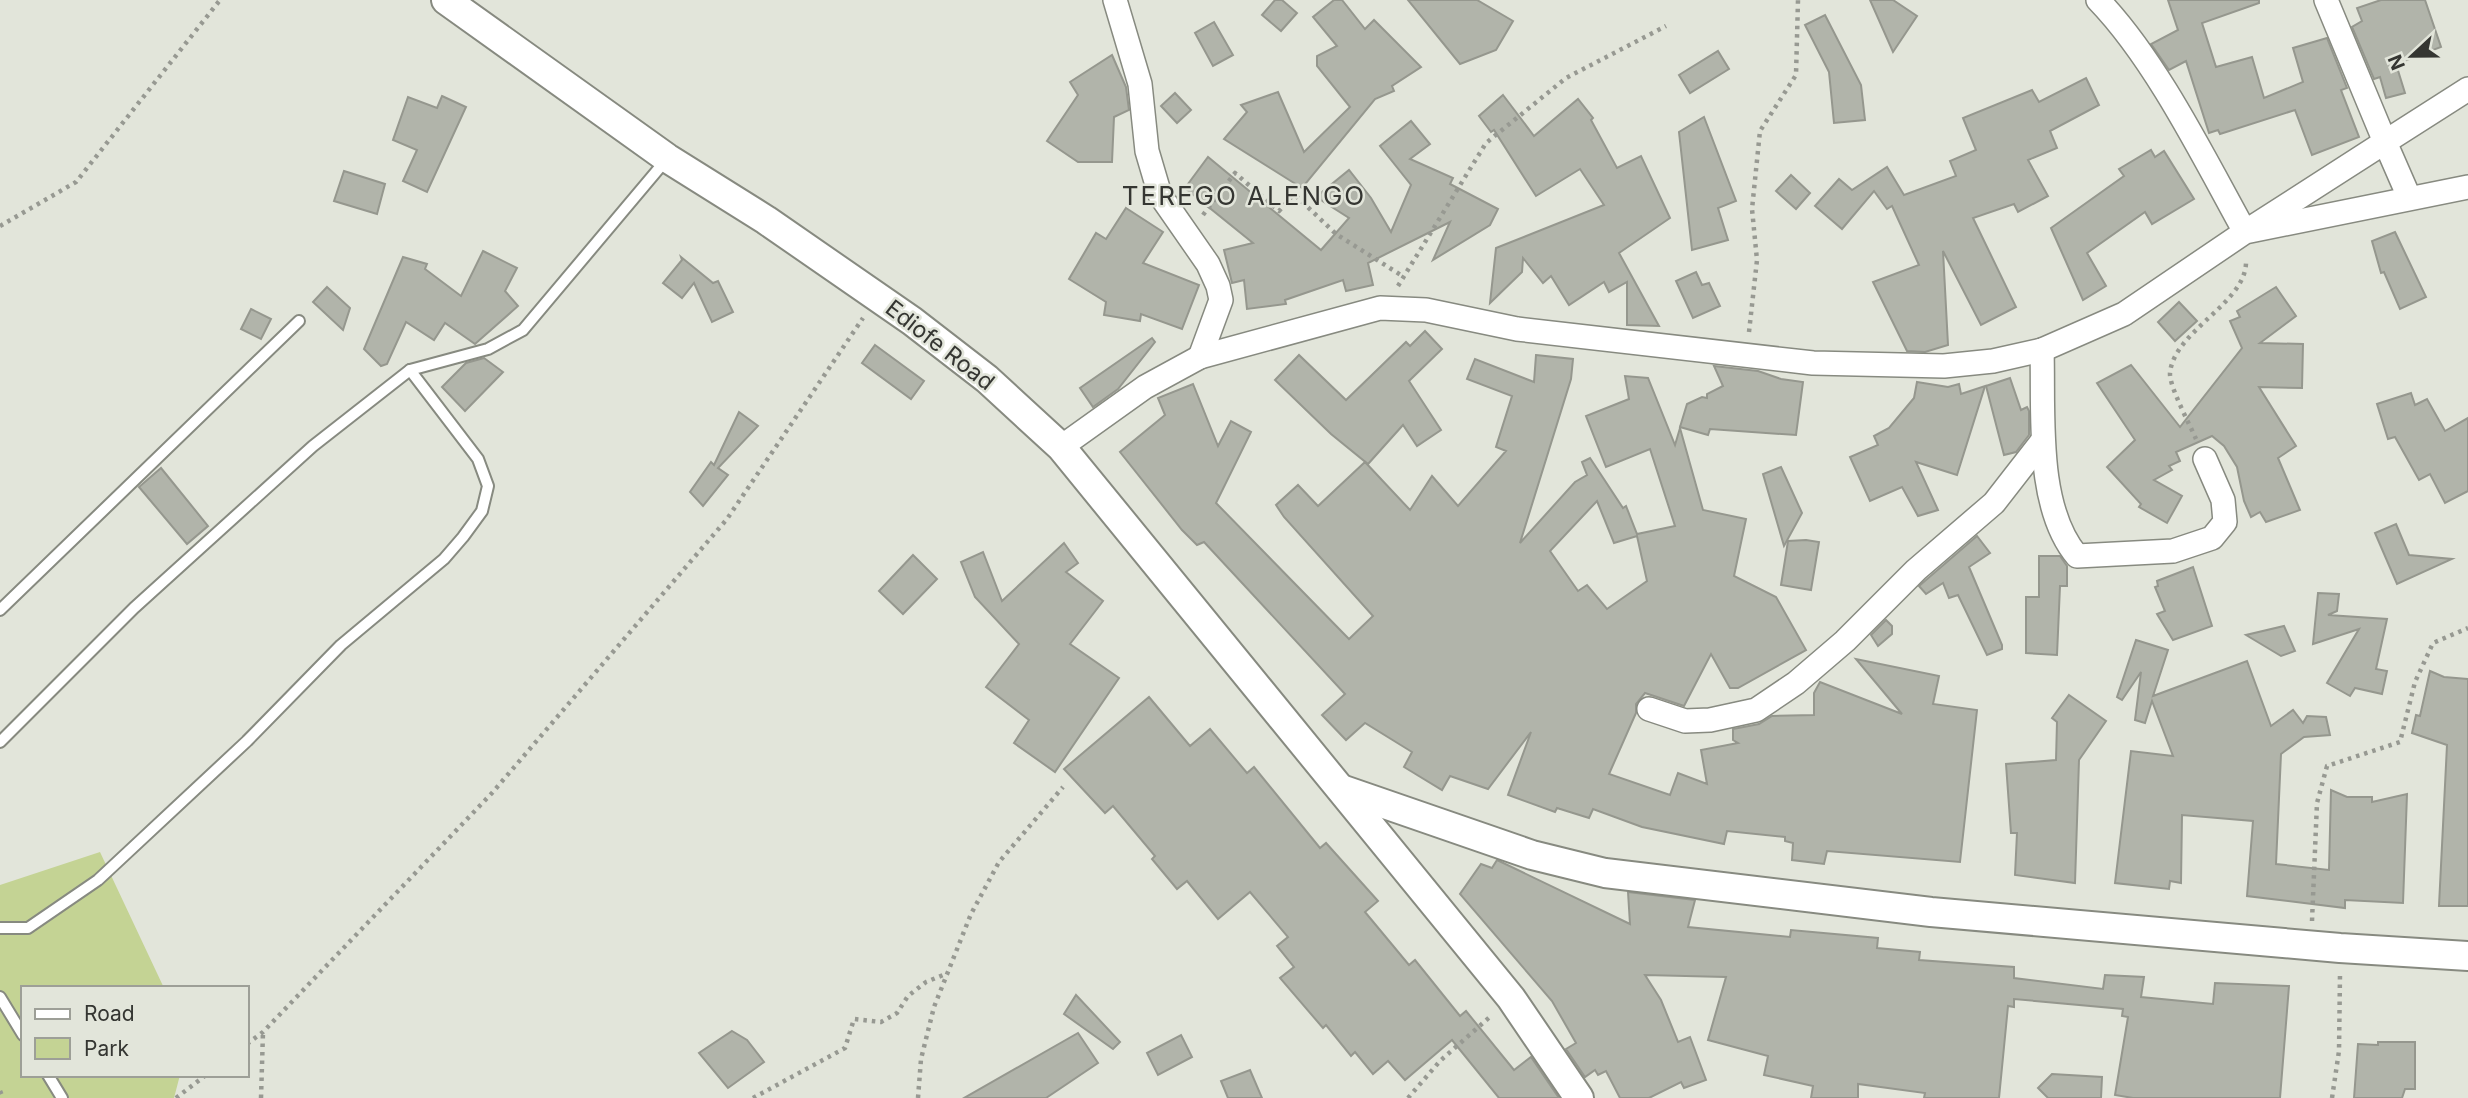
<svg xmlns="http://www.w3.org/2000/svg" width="2468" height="1098" font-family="Inter,sans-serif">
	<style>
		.green { fill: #c4d394 }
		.building { fill: #b1b4aa; stroke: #95978e; stroke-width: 2; fill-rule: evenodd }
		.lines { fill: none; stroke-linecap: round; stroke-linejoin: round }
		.service-casing { stroke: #878a80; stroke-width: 14 }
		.minor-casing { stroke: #878a80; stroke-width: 26 }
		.tertiary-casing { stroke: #878a80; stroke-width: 32 }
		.path { stroke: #979992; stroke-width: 4.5; stroke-dasharray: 3.5 5; stroke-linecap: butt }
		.service { stroke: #fff; stroke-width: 10 }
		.minor { stroke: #fff; stroke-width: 23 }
		.tertiary { stroke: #fff; stroke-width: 28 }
		.labels { text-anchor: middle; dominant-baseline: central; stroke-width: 5; stroke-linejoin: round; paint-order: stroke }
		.street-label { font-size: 23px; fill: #353632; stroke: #e2e5da }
		.quarter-label { font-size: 26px; letter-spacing: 2px; fill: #353632; stroke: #e2e5da }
	</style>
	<rect width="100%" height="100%" fill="#e2e5da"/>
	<polygon class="green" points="100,852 164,988 23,988 23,1075 180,1075 174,1098 0,1098 0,885"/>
	<g class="building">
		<polygon points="1275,0 1282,0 1297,13 1281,31 1262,15"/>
		<polygon points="1334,0 1342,0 1365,29 1374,20 1421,67 1392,86 1394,91 1375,99 1302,188 1224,139 1247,112 1241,105 1278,92 1304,152 1350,107 1317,66 1317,56 1337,46 1313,17"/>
		<polygon points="1408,0 1477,0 1513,21 1496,50 1460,64"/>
		<polygon points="1870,0 1893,0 1917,16 1893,52"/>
		<polygon points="2168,0 2259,0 2259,3 2202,23 2216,67 2252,57 2264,98 2303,82 2293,48 2327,38 2347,88 2341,90 2359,137 2312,155 2295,110 2220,134 2218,130 2209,133 2186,61 2169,70 2151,44 2178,30"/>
		<polygon points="2381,0 2425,0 2441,47 2396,64 2405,93 2386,98 2380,77 2374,79 2352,27 2362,21 2357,8"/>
		<polygon points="1825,15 1861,85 1865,120 1834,123 1829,72 1805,25"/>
		<polygon points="1214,22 1233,55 1213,66 1195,33"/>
		<polygon points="1718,51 1729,69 1690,93 1679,75"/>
		<polygon points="1112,55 1126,87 1129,110 1114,117 1112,162 1078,162 1047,141 1078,95 1070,82"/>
		<polygon points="2086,78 2099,105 2050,131 2057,148 2028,160 2048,196 2018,212 2014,204 1973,218 2016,307 1981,325 1943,251 1948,345 1925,352 1907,351 1873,282 1919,265 1892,206 1887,209 1874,191 1842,229 1815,206 1839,179 1852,190 1887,167 1904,195 1956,176 1950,161 1976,150 1963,118 2032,90 2039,102"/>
		<polygon points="1175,93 1191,110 1177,123 1161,106"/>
		<polygon points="1503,95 1534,136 1578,99 1593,118 1591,120 1617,168 1641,156 1670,218 1619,253 1659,326 1627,325 1627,282 1609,292 1604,282 1569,305 1551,276 1543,283 1523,258 1522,272 1490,303 1496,248 1604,205 1580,169 1536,196 1494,130 1491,132 1479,116"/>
		<polygon points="442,96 466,107 427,192 403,181 417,150 393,140 408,97 437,108"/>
		<polygon points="1704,117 1736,201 1718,208 1728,240 1692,250 1679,132"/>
		<polygon points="1411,121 1430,144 1410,159 1453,178 1450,184 1498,209 1490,225 1433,260 1450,222 1368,263 1373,285 1346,291 1343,280 1285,300 1286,304 1247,309 1244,280 1232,283 1224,250 1253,243 1185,188 1208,157 1321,250 1349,218 1316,197 1349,170 1371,198 1391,232 1411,185 1380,146"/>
		<polygon points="2151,150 2155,157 2164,151 2194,199 2152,224 2145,212 2087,253 2106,286 2083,300 2051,228 2124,176 2119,169"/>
		<polygon points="344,171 385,184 377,214 334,201"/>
		<polygon points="1791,175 1810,193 1796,209 1776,191"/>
		<polygon points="1126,208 1163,232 1143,263 1199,285 1182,329 1141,314 1140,321 1104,315 1106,302 1069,279 1096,233 1106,239"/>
		<polygon points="2395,232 2426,297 2400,309 2384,272 2381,273 2372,241"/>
		<polygon points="483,251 517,268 505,291 518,306 475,344 445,323 434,340 406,322 387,364 381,366 364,349 403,257 427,264 425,269 461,296"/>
		<polygon points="681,257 713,283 718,281 733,312 712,322 694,283 682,298 663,283 682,260"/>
		<polygon points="1696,272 1702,285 1709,283 1720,306 1693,318 1676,281"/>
		<polygon points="327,287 350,308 343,330 313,302"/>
		<polygon points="2276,287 2296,316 2260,343 2303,344 2302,388 2259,387 2296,446 2278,458 2300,510 2266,522 2260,512 2251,517 2244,501 2237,467 2224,446 2212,436 2176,452 2180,461 2169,466 2172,470 2154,480 2182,496 2167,523 2139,507 2141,504 2107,467 2135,440 2097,383 2131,365 2180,427 2242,348 2230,321 2240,317 2237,311"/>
		<polygon points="2179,302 2197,321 2175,341 2158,322"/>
		<polygon points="251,309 271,319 261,339 241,329"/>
		<polygon points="1425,331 1442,349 1409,381 1441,430 1417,446 1403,425 1368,464 1331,434 1275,380 1299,355 1346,400 1406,342 1410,346"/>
		<polygon points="1152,338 1155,342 1118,389 1093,407 1080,388"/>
		<polygon points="875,345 924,381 911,399 862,363"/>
		<path d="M1536 355 1573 359 1571 379 1520 543 1575 482 1587 475 1582 462 1590 458 1623 508 1626 506 1637 534 1675 526 1650 449 1606 467 1586 416 1629 399 1625 376 1648 378 1675 445 1680 428 1703 510 1746 519 1734 576 1776 597 1806 650 1738 688H1730L1711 654 1684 706 1645 693 1636 704V713L1609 774 1670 795 1678 773 1707 784 1701 750 1738 743 1733 740V729L1759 724 1772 716 1814 715V693L1820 682 1902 714 1856 659 1939 676 1933 704 1977 710 1960 862 1827 851 1824 864 1792 860 1793 843 1785 841V837L1727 831 1724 844 1642 827 1593 809 1589 818 1557 808 1555 812 1508 795 1531 732 1488 789 1450 776 1442 790 1404 767 1412 752 1365 723 1346 740 1322 715 1345 694 1204 542 1197 545 1182 530 1120 452 1165 415 1158 398 1193 384 1218 446 1231 421 1251 432 1216 503 1349 639 1373 616 1284 517 1276 505 1298 485 1318 506 1365 462 1410 510 1432 476 1458 506 1506 451 1496 447 1512 396 1467 379 1475 359 1534 382ZM1597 501 1614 543 1637 536 1647 581 1607 609 1587 585 1578 591 1550 551Z"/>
		<polygon points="484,358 503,372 465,411 442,387 466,363"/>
		<polygon points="1714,366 1758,371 1781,379 1803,382 1796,435 1710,429 1708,435 1680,427 1687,404 1702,397 1707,398 1707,394 1723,386"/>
		<polygon points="2010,378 2021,410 2027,407 2029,411 2029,435 2016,452 2004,455 1986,386"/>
		<polygon points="1917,382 1948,387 1959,384 1961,394 1985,386 1957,475 1916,462 1938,510 1918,516 1902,487 1870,501 1850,457 1878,445 1874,436 1889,428 1914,398"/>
		<polygon points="2411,393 2415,405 2427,399 2445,431 2468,418 2468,491 2445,503 2430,474 2419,480 2395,437 2388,439 2377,404"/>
		<polygon points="739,412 758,426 718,468 728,475 703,506 690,492 711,462 714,465"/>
		<polygon points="1781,467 1802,513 1784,546 1763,474"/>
		<polygon points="161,468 208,526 187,544 139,487"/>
		<polygon points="2396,524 2409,555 2452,559 2397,584 2375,533"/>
		<polygon points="1977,536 1990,553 1969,567 2002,645 2002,649 1987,655 1958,595 1949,598 1943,583 1926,594 1919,586"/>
		<polygon points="1806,540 1819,542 1811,590 1781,585 1788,541"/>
		<polygon points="1064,543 1078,563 1066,572 1103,601 1070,644 1119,678 1055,772 1014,743 1029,720 986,687 1019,644 975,597 961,562 983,552 1002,601"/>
		<polygon points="913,555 937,579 903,614 879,591"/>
		<polygon points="2039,556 2060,556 2067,566 2067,586 2060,586 2057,655 2026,653 2026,597 2039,597"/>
		<polygon points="2193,567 2212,626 2173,640 2157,614 2165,611 2155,587 2158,586 2157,581"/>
		<polygon points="2318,593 2339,594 2337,611 2328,615 2387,619 2376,669 2387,671 2382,694 2355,688 2350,696 2327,683 2359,629 2313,644"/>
		<polygon points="1886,620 1892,626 1892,634 1878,646 1871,635"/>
		<polygon points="2284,626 2295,651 2281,656 2246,635"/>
		<polygon points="2136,640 2168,650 2153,696 2247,661 2271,726 2293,710 2303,723 2307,716 2326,717 2330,735 2304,737 2281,754 2276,864 2329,870 2331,790 2347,797 2372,797 2372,802 2407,794 2403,903 2345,900 2345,908 2247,896 2253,821 2182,815 2181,883 2170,881 2169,889 2115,883 2131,751 2173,756 2152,701 2145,723 2135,720 2141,672 2122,700 2117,697"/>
		<polygon points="2430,671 2444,677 2468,679 2468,906 2439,906 2447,745 2412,733 2416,715 2420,716"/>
		<polygon points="2069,695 2106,721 2079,760 2075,883 2015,875 2017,833 2011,833 2006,764 2056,760 2057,722 2052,718"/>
		<polygon points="1149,697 1190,746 1210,729 1247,773 1254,767 1320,848 1326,843 1378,901 1365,912 1409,965 1415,960 1460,1016 1466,1011 1514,1070 1531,1057 1559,1098 1499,1098 1452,1040 1405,1080 1388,1061 1373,1074 1355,1052 1351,1056 1326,1025 1323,1028 1280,978 1294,967 1277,946 1288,937 1250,892 1218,919 1187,881 1177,889 1152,859 1155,856 1113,806 1105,813 1064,769"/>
		<polygon points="1497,860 1630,924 1628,892 1695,900 1688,927 1790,937 1791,930 1878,938 1877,948 1920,952 1919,960 2014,967 2014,978 2103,989 2105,975 2144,977 2141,997 2213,1004 2215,983 2289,986 2280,1098 2133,1098 2115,1095 2128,1017 2122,1016 2123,1009 2014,999 2014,1007 2008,1006 1999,1098 1924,1098 1925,1093 1858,1084 1858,1098 1811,1098 1813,1086 1764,1075 1768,1056 1708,1040 1726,977 1645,975 1661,1000 1678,1042 1690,1037 1706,1080 1684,1088 1681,1082 1649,1098 1620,1098 1606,1071 1598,1075 1595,1070 1585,1077 1566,1049 1576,1043 1552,1001 1460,894 1481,864 1492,868"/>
		<polygon points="1076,995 1120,1042 1113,1049 1064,1014"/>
		<polygon points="732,1031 747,1040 764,1062 728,1088 699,1053"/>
		<polygon points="1078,1033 1098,1063 1046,1098 964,1098"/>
		<polygon points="1181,1035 1192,1057 1158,1075 1147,1053"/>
		<polygon points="2378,1042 2415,1042 2415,1089 2405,1089 2402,1098 2354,1098 2358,1044 2378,1045"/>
		<polygon points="1250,1070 1262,1098 1228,1098 1221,1081"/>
		<polygon points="2052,1074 2102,1077 2101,1098 2048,1098 2038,1088"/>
	</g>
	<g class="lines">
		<defs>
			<g id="service">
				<polyline points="0,610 299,321"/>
				<polyline points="0,742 134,608 313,446 410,370"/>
				<polyline points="0,928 28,928 98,880 247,741 341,645 444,559 463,537 482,511 488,486 478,459 410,370 488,349 523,330 666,160"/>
				<polyline points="0,997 23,1035"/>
				<polyline points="48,1075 62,1098"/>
			</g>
			<g id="minor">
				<polyline points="1115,0 1140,84 1147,151 1160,195 1208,264 1218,286 1221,300 1200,357"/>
				<path d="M2098 0C2156 60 2204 158 2245 232L2385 142 2326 0"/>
				<polyline points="2409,197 2385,142 2468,89"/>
				<path d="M2042 350C2044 412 2035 506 2077 556L2173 551 2212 538 2225 522 2223 500 2205 459"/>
				<polyline points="1061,447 1145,387 1200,357 1380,308 1426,310 1517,329 1813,363 1944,366 1993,361 2042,350 2124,314 2245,232 2468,187"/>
				<polyline points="1649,709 1685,721 1710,720 1756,710 1796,683 1845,641 1916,570 1994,503 2043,440"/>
			</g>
			<g id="tertiary">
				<polyline points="446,0 667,158 766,220 912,321 987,379 1061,447 1511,998 1579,1098"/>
				<polyline points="1344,790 1532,855 1605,873 1931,912 2340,948 2468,956"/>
			</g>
		</defs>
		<use href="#service" class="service-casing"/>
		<use href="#minor" class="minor-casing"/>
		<use href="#tertiary" class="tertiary-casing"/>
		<g class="path">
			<polyline points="1203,215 1235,173 1279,211 1294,194 1336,234 1404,277"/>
			<polyline points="0,226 76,182 220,0"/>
			<polyline points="1398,286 1486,143 1566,78 1666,26"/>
			<polyline points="1749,332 1757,260 1752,209 1760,131 1796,75 1798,0"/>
			<path d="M2196 439C2190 425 2169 386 2170 373 2174 330 2248 303 2246 260"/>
			<polyline points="2312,921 2317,803 2327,766 2400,742 2415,682 2433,643 2468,628"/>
			<polyline points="247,1044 263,1032 492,793 727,519 863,318"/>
			<polyline points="0,1091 3,1098"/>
			<polyline points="176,1098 206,1075"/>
			<polyline points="261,1098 263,1032"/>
			<polyline points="753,1098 845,1048 854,1019 881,1022 897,1013 908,996 926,982 948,973"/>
			<polyline points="918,1098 921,1059 934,1007 971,914 999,862 1063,787"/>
			<polyline points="1408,1098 1440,1061 1492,1015"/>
			<polyline points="2332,1098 2339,1051 2340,974"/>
		</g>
		<use href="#service" class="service"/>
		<use href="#minor" class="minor"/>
		<use href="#tertiary" class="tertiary"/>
	</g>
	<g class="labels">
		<g class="street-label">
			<text transform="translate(940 345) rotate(38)">Ediofe Road</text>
		</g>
		<g class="quarter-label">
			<text x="1244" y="195">TEREGO ALENGO</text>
		</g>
	</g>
	<rect x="21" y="986" width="228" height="91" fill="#e2e5da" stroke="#9d9f97" stroke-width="2"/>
	<rect x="35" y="1009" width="35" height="10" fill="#ffffff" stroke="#9d9f97" stroke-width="2"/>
	<text x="84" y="1021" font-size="21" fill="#353632">Road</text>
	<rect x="35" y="1038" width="35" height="21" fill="#c4d394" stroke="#9d9f97" stroke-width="2"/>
	<text x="84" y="1056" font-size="21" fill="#353632">Park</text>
	<g transform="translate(2412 56) rotate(248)" stroke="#e2e5da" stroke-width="5" paint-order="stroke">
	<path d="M0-5L12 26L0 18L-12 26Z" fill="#353632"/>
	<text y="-10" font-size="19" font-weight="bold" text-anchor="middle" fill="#353632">N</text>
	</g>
</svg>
